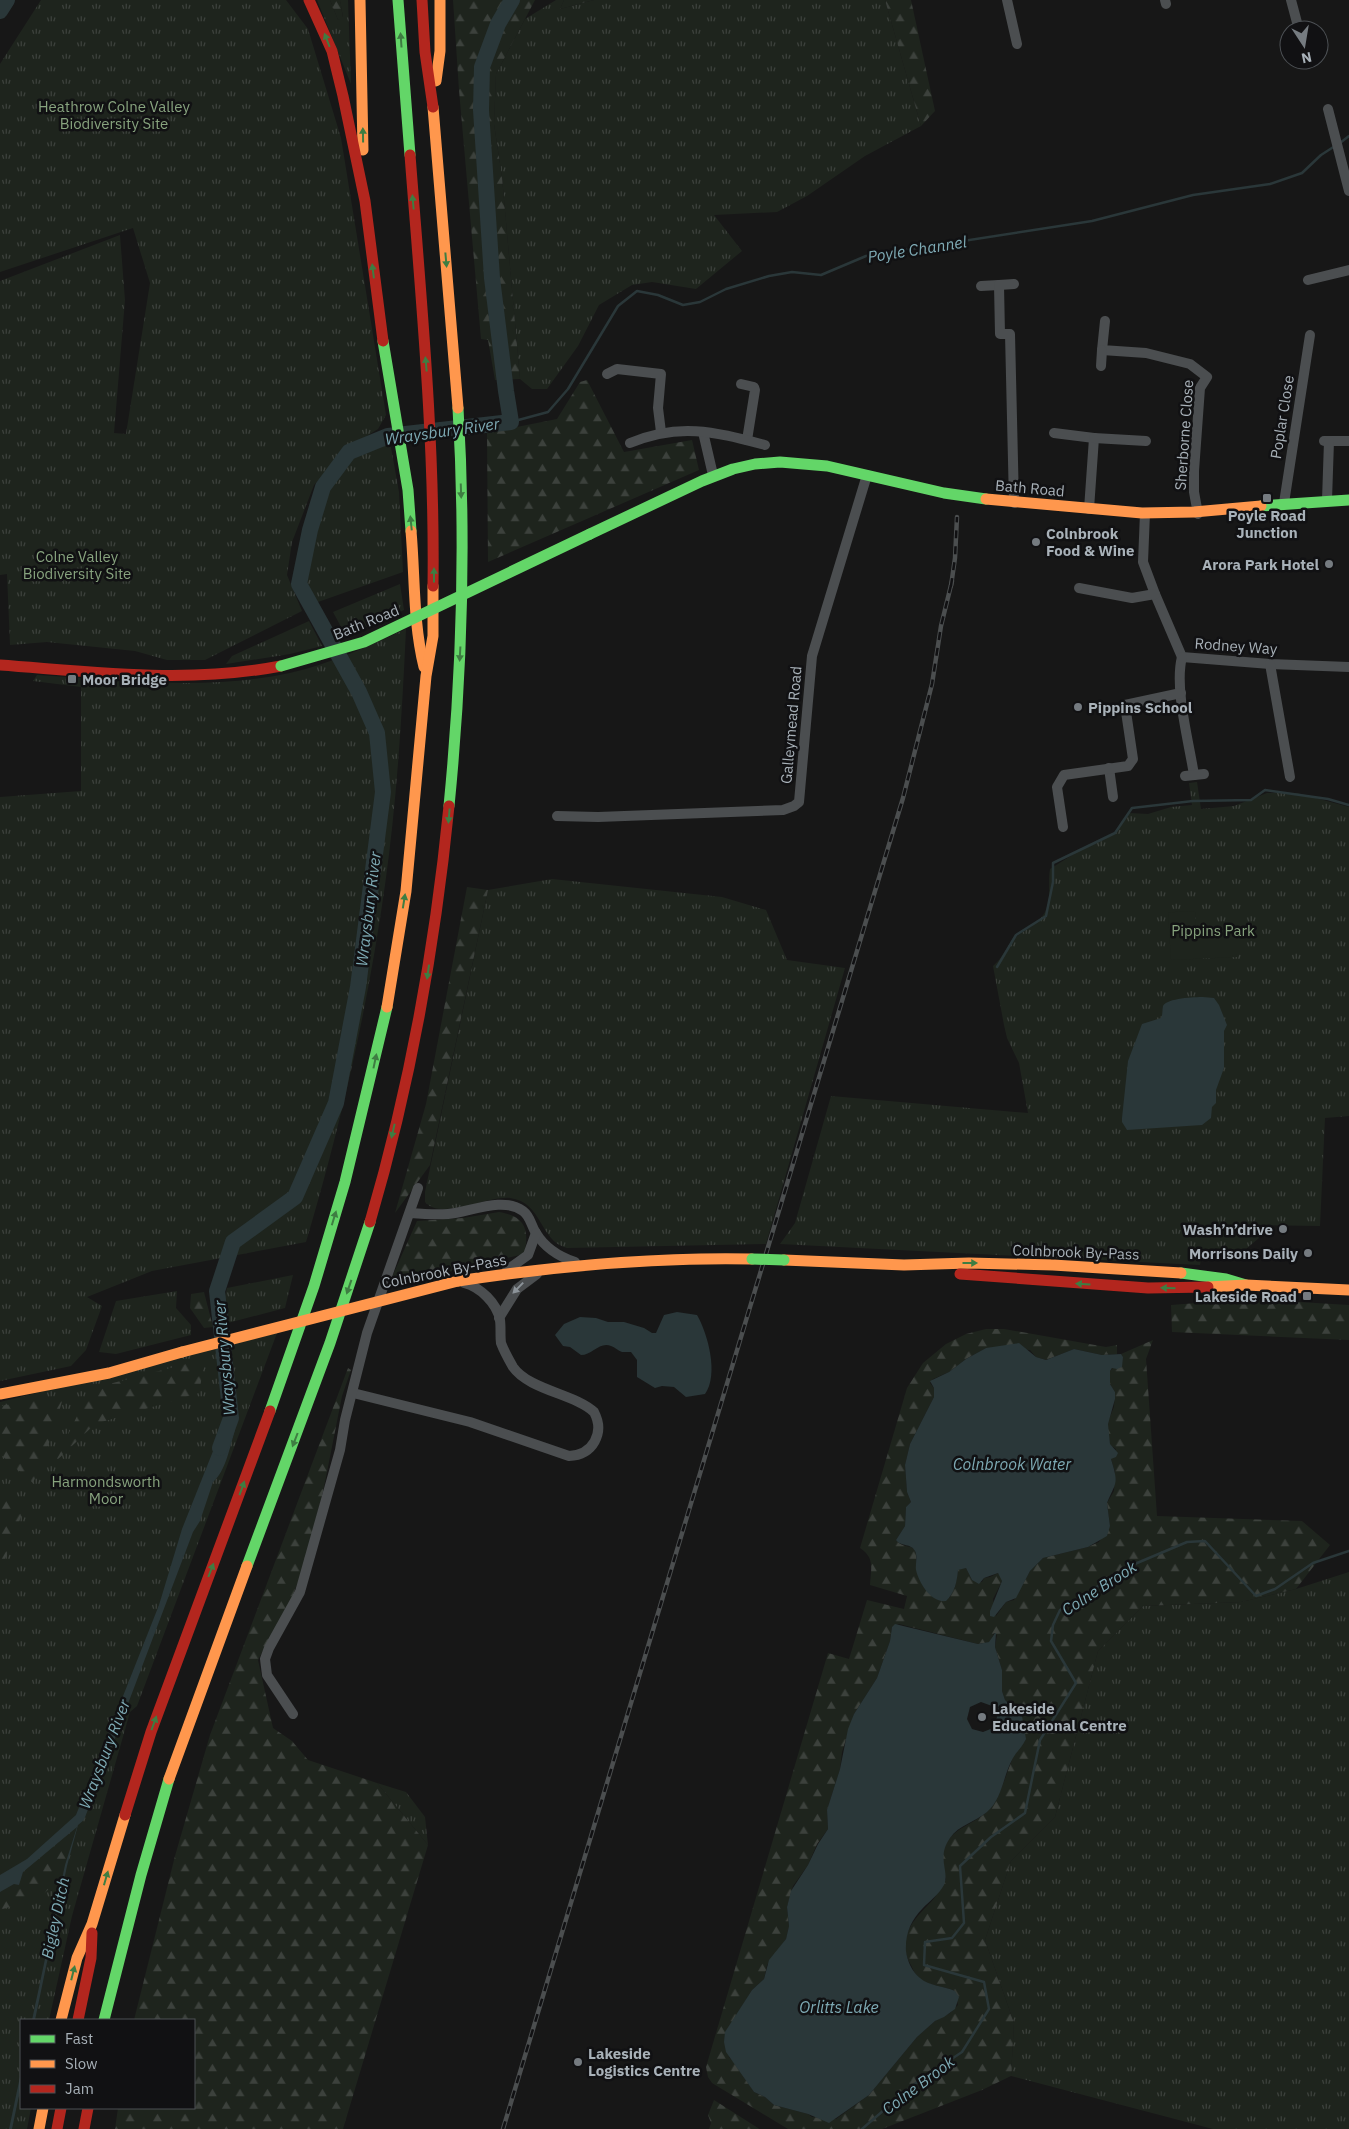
<svg xmlns="http://www.w3.org/2000/svg" width="1349" height="2129" font-family="'IBM Plex Sans',sans-serif">
	<style>
		.grass { fill: url(#grass-tufts) }
		.forest { fill: url(#forest-firs); fill-rule: evenodd }
		.garden { fill: #1e241d }
		.water { fill: #2a3739; fill-rule: evenodd }
		.lines { fill: none; stroke-linecap: round; stroke-linejoin: round }
		.stream { stroke: #2a3739; stroke-width: 2.5 }
		.river { stroke: #2a3739; stroke-width: 16 }
		.street { stroke: #4b4e50; stroke-width: 10 }
		.fast { stroke: #63d668; stroke-width: 11 }
		.slow { stroke: #ff974d; stroke-width: 11 }
		.jam { stroke: #b3261e; stroke-width: 11 }
		.rail-casing { stroke: #4b4e4f; stroke-width: 4.5 }
		.rail { stroke: #111113; stroke-width: 2.5; stroke-dasharray: 8; stroke-linecap: butt }
		.fast-bridge { stroke: #63d668; stroke-width: 11 }
		.slow-bridge { stroke: #ff974d; stroke-width: 11 }
		.oneway { fill: #3e7d42 }
		.oneway2 { fill: #8c9399 }
		.poi-dot { fill: #757b80; stroke: #111113; stroke-width: 2 }
		.labels { text-anchor: middle; dominant-baseline: central; stroke-width: 5; stroke-linejoin: round; paint-order: stroke }
		.park-label { font-size: 15px; fill: #87a37e; stroke: #111113 }
		.street-label { font-size: 15px; fill: #a8b1b8; stroke: #111113 }
		.poi-label { font-size: 15px; font-weight: bold; fill: #a8b1b8; stroke: #111113; text-anchor: start }
		.water-label { font-size: 16px; font-style: italic; fill: #7eaab4; stroke: #111113 }
	</style>
	<defs>
		<pattern id="grass-tufts" width="24" height="20" patternUnits="userSpaceOnUse" patternTransform="scale(1.25)"><rect width="24" height="20" fill="#1e241d"/><path d="M3 7l-1-3M5 7V3M7 7l1-3M15 17l-1-3M17 17v-4M19 17l1-3" fill="none" stroke="#3c413c"/></pattern>
		<pattern id="forest-firs" width="22" height="20" patternUnits="userSpaceOnUse" patternTransform="scale(1.25)"><rect width="22" height="20" fill="#1e241d"/><path d="M5 1l3.5 6h-7zM16 11l3.5 6h-7z" fill="#3c413c"/></pattern>
	</defs>
	<rect width="100%" height="100%" fill="#171717"/>
	<g class="grass">
		<polygon points="41,0 286,0 308,29 341,138 386,415 378,429 351,446 314,485 292,542 287,575 302,611 205,660 167,660 135,651 47,642 10,645 7,574 0,575 0,281 120,235 125,300 114,433 126,434 150,283 133,228 0,272 0,64"/>
		<polygon points="317,0 330,0 338,20 343,17 340,0 348,0 351,84"/>
		<polygon points="556,0 564,0 560,9 594,0 885,0 921,126 865,156 807,196 777,212 714,215 742,251 696,289 652,282 632,285 599,305 578,346 547,389 532,389 520,379 502,177 494,124 496,74 525,19"/>
		<polygon points="390,442 399,492 403,572 318,602 305,582 311,539 327,488 355,456"/>
		<polygon points="400,584 404,610 346,636 333,612"/>
		<polygon points="309,621 322,646 290,654 226,664 232,656"/>
		<path d="M406 629C402 714 397 800 385 885 368 1006 341 1125 306 1242L152 1271 87 1297 102 1306 86 1350 71 1366 0 1381V797L81 791V687L33 681 37 675C121 680 207 691 290 673 330 664 369 646 406 629Z"/>
		<path d="M1197 782 1201 809 1234 806 1267 793H1297L1349 807V1116L1325 1118 1320 1226 1261 1225 1259 1238 1234 1259H1201L1200 1265 780 1244 795 1223 831 1096 1028 1113 1019 1063 1007 1038 1004 1025 993 966C1003 958 1006 947 1014 939 1022 931 1032 928 1039 920 1054 906 1047 887 1050 869L1077 852 1115 834 1129 813 1148 814 1171 807 1192 805 1189 783Z"/>
		<path d="M552 879 722 897 766 910 787 960 845 968 766 1244 567 1248C539 1241 543 1202 510 1198 489 1195 441 1221 425 1202V1192L488 890Z"/>
		<polygon points="293,1275 285,1308 224,1324 221,1313 227,1288"/>
		<polygon points="177,1291 176,1308 191,1325 191,1335 116,1354 99,1352 116,1301"/>
		<polygon points="277,1333 137,1706 130,1712 72,1916 49,2020 21,2020 21,2108 31,2108 27,2129 0,2129 0,1402"/>
		<polygon points="1349,1572 1349,2129 1213,2129 1011,2076 1014,2023 985,1940 1011,1861 1055,1817 1098,1651 1143,1606 1241,1602 1296,1589"/>
		<polygon points="377,1783 406,1792 425,1817 428,1845"/>
	</g>
	<g class="forest">
		<polygon points="330,0 340,0 343,18 338,20"/>
		<polygon points="453,0 535,0 496,74 494,124 502,177 520,379 495,380 488,340 481,339 459,90"/>
		<polygon points="564,0 594,0 560,9"/>
		<polygon points="885,0 911,0 935,111 921,126"/>
		<polygon points="587,380 624,452 692,440 699,470 488,562 487,433 557,419 580,382"/>
		<polygon points="467,887 488,890 430,1165 395,1213 426,1104"/>
		<path d="M499 1212C525 1216 530 1230 524 1254L388 1286 417 1221 463 1218Z"/>
		<polygon points="204,1292 213,1327 204,1328 190,1308 191,1294"/>
		<polygon points="1249,1299 1349,1305 1349,1340 1172,1332 1171,1305"/>
		<path d="M986 1329H1004L1106 1347 1117 1345V1354L1102 1355 1074 1349 1046 1360 1036 1357 1030 1350 986 1348 966 1359 949 1372 933 1379 930 1383 934 1388V1397L910 1444 905 1465 907 1492 911 1502 906 1507 905 1526 896 1540C907 1553 919 1537 916 1568L949 1598 955 1587 958 1569 966 1568 972 1580 982 1582 984 1578 990 1577 998 1573 1001 1576 1002 1581 993 1599 996 1616 1006 1602 1014 1600 1030 1571 1043 1558 1088 1547 1099 1542 1110 1526 1107 1503 1114 1491 1115 1472 1111 1459 1116 1449 1110 1445 1107 1424 1114 1407 1115 1392 1110 1384V1371L1123 1357 1121 1354 1153 1340 1146 1359 1157 1516 1302 1521 1330 1545 1296 1589 1241 1602 1143 1606 1098 1651 1055 1817 1011 1861 985 1940 1014 2023 1011 2076 982 2090 882 2129H788L712 2083 708 2077 706 2067 828 1653 849 1659 867 1600 904 1609 907 1596 870 1585C871 1568 875 1558 860 1548L907 1388 923 1363 946 1344 966 1334ZM899 1624 978 1644 990 1642 994 1633 997 1635 995 1647 1002 1670V1691L1005 1700 1018 1711 1025 1741C1020 1747 1014 1754 1012 1760 1006 1775 1002 1790 994 1803 980 1827 946 1824 942 1857 941 1863 944 1873 946 1879 941 1887 937 1896 931 1902 914 1919 895 1939 911 1965 913 1969 915 1975 919 1978 928 1986 944 1986 955 1991L958 2005 950 2013 935 2021 917 2037 869 2095 836 2119 812 2117 808 2114 774 2105 765 2097 754 2092 736 2064 729 2057 726 2032 752 1990 764 1979 767 1965 786 1939 789 1926 787 1907 793 1886 808 1865 817 1844 828 1829 827 1810 840 1769 842 1752 854 1714 877 1678 890 1641 892 1627Z"/>
		<polygon points="205,1359 199,1393 95,1424 55,1462 90,1389"/>
		<polygon points="348,1368 351,1370 342,1396 323,1492 302,1571 293,1595 258,1660 273,1728 292,1741 308,1760 377,1783 428,1845 343,2129 115,2129 118,2108 194,2108 194,2020 134,2020 175,1856 210,1735"/>
		<polygon points="64,1395 51,1438 33,1483 0,1454 0,1406"/>
		<polygon points="0,1498 28,1498 0,1572"/>
		<polygon points="66,1847 70,1870 40,1897 0,1910 0,1896 13,1892"/>
		<polygon points="714,2100 758,2128 759,2129 709,2129 711,2123 708,2115"/>
	</g>
	<polygon class="garden" points="1182,911 1195,912 1196,935 1237,934 1237,957 1171,960 1168,913"/>
	<g class="water">
		<path d="M1203 997 1214 998 1219 1005 1227 1025 1224 1031V1068L1216 1090V1103L1212 1107 1211 1118 1202 1125 1127 1130 1122 1122V1118L1128 1061 1142 1024 1161 1018C1163 1014 1162 1010 1163 1006 1167 998 1195 997 1203 997Z"/>
		<path d="M677 1312 697 1315C708 1334 719 1375 705 1394L686 1397 674 1387 662 1386 655 1388 637 1377V1360L631 1352H622C618 1351 615 1347 611 1346 600 1341 592 1355 581 1355L570 1347 563 1346 555 1335 564 1324 580 1317 596 1318 608 1322H624L644 1328 652 1333H656L664 1315Z"/>
		<path d="M1019 1343 1036 1357 1046 1360 1074 1349 1102 1355 1121 1354 1123 1357 1122 1367 1117 1369 1112 1368 1110 1371V1384L1115 1392V1399L1108 1424 1110 1444 1118 1453 1116 1457 1111 1459C1119 1485 1116 1481 1107 1503L1110 1526 1107 1536 1088 1547 1043 1558 1030 1571 1016 1598 1006 1602 994 1617 990 1616V1611L1002 1581 998 1573 984 1578 979 1584 972 1580 966 1568 958 1570C957 1581 955 1593 946 1601 931 1603 919 1583 916 1570 915 1564 918 1557 915 1551 911 1543 901 1547 896 1540L905 1526 906 1507 911 1502 907 1492 905 1465 910 1444 934 1397V1388L930 1381 949 1372 966 1359 986 1348Z"/>
		<path d="M223 1426 235 1430C230 1446 226 1471 213 1482L200 1521 193 1532 84 1820 78 1825 67 1866 35 2020H32L65 1865 77 1827 23 1872 19 1885 14 1884 0 1892V1875L27 1859 76 1815 159 1605 182 1529Z"/>
		<path d="M895 1624 978 1644 989 1642 995 1633H996L995 1647 1002 1670V1691L1005 1700 1022 1716 1026 1739C1023 1746 1017 1751 1013 1758 1003 1775 1003 1798 987 1812 975 1822 959 1825 950 1838 936 1858 950 1871 944 1885 939 1894 930 1901 923 1908 911 1920 905 1934 906 1951 907 1960 912 1972 920 1978 929 1986 944 1986 955 1991L959 1997 955 2009 944 2017 935 2021 917 2037 869 2095 829 2123 808 2114 774 2105 765 2097 754 2092 726 2052 724 2042 725 2032 752 1990 764 1979 769 1960 786 1939 789 1926 787 1907 791 1891 808 1865 818 1844 828 1829 827 1810 840 1769 848 1729 854 1714 877 1678 890 1641 892 1627ZM981 1702 992 1706 997 1717 993 1728 983 1732 972 1729 967 1719 970 1707Z"/>
		<polygon points="21,2072 21,2086 12,2129 9,2129"/>
	</g>
	<g class="lines">
		<g class="stream">
			<polyline points="1340,143 1349,136"/>
			<polyline points="511,422 548,412 568,389 618,306 637,291 658,295 683,305 700,302 726,289 769,276 792,272 821,275 866,256 1092,221 1193,195 1270,184 1302,173 1321,155 1335,146"/>
			<polyline points="997,967 1016,935 1046,916 1053,882 1053,863 1115,833 1132,808 1193,801 1251,800 1265,790 1328,799 1349,805"/>
			<polyline points="862,2129 913,2085 962,2052 989,2009 984,1982 924,1965 925,1942 952,1938 964,1923 960,1866 991,1837 1025,1813 1040,1740 1076,1683 1051,1641 1053,1625 1060,1610 1130,1566 1187,1542 1205,1541 1256,1596 1275,1589 1313,1563 1349,1551"/>
		</g>
		<g class="river">
			<polyline points="0,11 7,0"/>
			<polyline points="220,1448 231,1418 217,1291 233,1242 295,1197 336,1103 358,987 383,792 377,733 359,692 299,584 310,530 323,487 349,452 388,436 511,422 506,391 492,278 481,110 482,67 498,24 512,0"/>
		</g>
		<g class="street">
			<polyline points="1007,0 1017,44"/>
			<polyline points="1165,0 1166,4"/>
			<polyline points="1291,0 1299,30"/>
			<polyline points="1328,109 1349,191"/>
			<polyline points="1308,280 1349,270"/>
			<polyline points="981,286 999,285"/>
			<polyline points="1105,321 1102,350 1146,353 1190,364 1207,377 1200,388 1194,471 1194,492 1198,514"/>
			<polyline points="1101,366 1102,350"/>
			<polyline points="607,374 617,369 661,374 658,408 661,432"/>
			<polyline points="741,384 754,387 755,390 747,440"/>
			<polyline points="703,432 713,475"/>
			<polyline points="1054,433 1094,438 1089,509"/>
			<polyline points="1094,438 1146,441"/>
			<polyline points="1324,441 1349,441"/>
			<path d="M630 443C680 422 715 432 765 445"/>
			<polyline points="1327,500 1329,441"/>
			<polyline points="1014,503 1010,334 1000,334 999,285 1014,284"/>
			<polyline points="1284,503 1310,335"/>
			<polyline points="1145,513 1143,562 1155,594 1182,657 1270,664 1349,667"/>
			<polyline points="1079,588 1132,598 1155,594"/>
			<path d="M1182 657C1174 688 1189 742 1194 775"/>
			<polyline points="1270,664 1290,777"/>
			<polyline points="1109,768 1113,797"/>
			<polyline points="1185,776 1204,774"/>
			<polyline points="557,816 598,817 783,810 794,806 799,802 812,656 867,475"/>
			<polyline points="1063,827 1057,787 1064,775 1128,766 1133,759 1125,705 1181,693"/>
			<path d="M410 1213C422 1214 436 1215 448 1214 470 1212 503 1196 523 1211 531 1217 531 1226 536 1233 545 1248 560 1257 575 1262"/>
			<polyline points="507,1270 528,1255 536,1233"/>
			<polyline points="499,1318 517,1289 537,1274"/>
			<path d="M353 1393 470 1422 569 1456C593 1455 605 1433 594 1412 575 1394 529 1390 513 1367 509 1360 504 1351 501 1343 500 1336 501 1327 500 1320 497 1303 480 1287 464 1283"/>
			<polyline points="293,1714 267,1675 265,1659 269,1648 300,1592 340,1450 345,1420 367,1333 418,1188"/>
		</g>
		<g class="fast">
			<polyline points="398,0 410,155"/>
			<polyline points="383,341 408,490 411,531"/>
			<polyline points="1261,506 1349,500"/>
			<polyline points="590,534 702,481 733,469 755,464 780,462 827,466 944,493 986,499"/>
			<path d="M449 806C462 674 466 541 458 408"/>
			<polyline points="1181,1273 1226,1279 1246,1285"/>
			<polyline points="270,1411 314,1286 345,1182 387,1007"/>
			<polyline points="247,1566 330,1343 370,1222"/>
			<polyline points="104,2020 141,1875 169,1779"/>
		</g>
		<g class="slow">
			<polyline points="360,0 363,150"/>
			<polyline points="436,81 440,51 440,0"/>
			<polyline points="433,107 458,408"/>
			<polyline points="986,499 1142,513 1194,512 1261,506"/>
			<path d="M411 531C415 576 413 623 424 667"/>
			<polyline points="387,1007 406,891 426,676 433,636 433,586"/>
			<polyline points="784,1260 904,1265 969,1263 1053,1265 1181,1273"/>
			<path d="M458 1281C556 1266 653 1257 752 1259"/>
			<polyline points="1208,1287 1246,1285 1349,1290"/>
			<polyline points="0,1394 109,1373 182,1352"/>
			<polyline points="169,1779 247,1566"/>
			<polyline points="61,2020 77,1958 92,1924 125,1815"/>
			<polyline points="39,2129 43,2108"/>
		</g>
		<g class="jam">
			<polyline points="309,0 332,51 343,96 365,201 383,341"/>
			<polyline points="422,0 425,52 433,107"/>
			<path d="M410 155C421 298 435 442 433 586"/>
			<path d="M0 665C96 672 186 684 281 666"/>
			<path d="M370 1222C410 1086 435 947 449 806"/>
			<polyline points="960,1274 1148,1288 1208,1287"/>
			<polyline points="125,1815 151,1732 270,1411"/>
			<polyline points="78,2020 91,1958 92,1933"/>
			<polyline points="57,2129 61,2108"/>
			<polyline points="84,2129 88,2108"/>
		</g>
		<defs>
			<g id="rail">
				<polyline points="951,586 955,558 957,517"/>
				<polyline points="503,2129 903,798 932,684 941,626 952,581"/>
			</g>
		</defs>
		<use href="#rail" class="rail-casing"/>
		<use href="#rail" class="rail"/>
		<g class="fast-bridge">
			<polyline points="281,666 364,642 590,534"/>
			<polyline points="752,1259 784,1260"/>
		</g>
		<polyline class="slow-bridge" points="182,1352 458,1281"/>
	</g>
	<defs><path id="oneway-solid" d="M-6-.8H1V-3.2L6.5 0L1 3.2V.8H-6Z" transform="scale(1.25)"/></defs>
	<g class="oneway">
		<use href="#oneway-solid" transform="translate(327 40) rotate(-111)"/>
		<use href="#oneway-solid" transform="translate(401 40) rotate(-94)"/>
		<use href="#oneway-solid" transform="translate(363 135) rotate(-91)"/>
		<use href="#oneway-solid" transform="translate(413 202) rotate(-95)"/>
		<use href="#oneway-solid" transform="translate(446 260) rotate(85)"/>
		<use href="#oneway-solid" transform="translate(373 271) rotate(-97)"/>
		<use href="#oneway-solid" transform="translate(426 364) rotate(-95)"/>
		<use href="#oneway-solid" transform="translate(461 491) rotate(88)"/>
		<use href="#oneway-solid" transform="translate(411 523) rotate(-96)"/>
		<use href="#oneway-solid" transform="translate(434 575) rotate(-90)"/>
		<use href="#oneway-solid" transform="translate(460 654) rotate(93)"/>
		<use href="#oneway-solid" transform="translate(449 816) rotate(95)"/>
		<use href="#oneway-solid" transform="translate(404 901) rotate(-81)"/>
		<use href="#oneway-solid" transform="translate(428 972) rotate(98)"/>
		<use href="#oneway-solid" transform="translate(375 1061) rotate(-78)"/>
		<use href="#oneway-solid" transform="translate(393 1131) rotate(103)"/>
		<use href="#oneway-solid" transform="translate(334 1218) rotate(-73)"/>
		<use href="#oneway-solid" transform="translate(970 1263)"/>
		<use href="#oneway-solid" transform="translate(1083 1284) rotate(-176)"/>
		<use href="#oneway-solid" transform="translate(349 1287) rotate(109)"/>
		<use href="#oneway-solid" transform="translate(1168 1288) rotate(-179)"/>
		<use href="#oneway-solid" transform="translate(295 1440) rotate(111)"/>
		<use href="#oneway-solid" transform="translate(242 1488) rotate(-70)"/>
		<use href="#oneway-solid" transform="translate(211 1570) rotate(-69)"/>
		<use href="#oneway-solid" transform="translate(154 1723) rotate(-70)"/>
		<use href="#oneway-solid" transform="translate(106 1878) rotate(-74)"/>
		<use href="#oneway-solid" transform="translate(73 1973) rotate(-76)"/>
	</g>
	<use class="oneway2" href="#oneway-solid" transform="translate(518 1288) rotate(134)"/>
	<g class="poi-dot">
		<rect x="1262" y="493" width="10" height="10" rx="2.5"/>
		<circle cx="1036" cy="542" r="5"/>
		<circle cx="1329" cy="564" r="5"/>
		<rect x="67" y="674" width="10" height="10" rx="2.5"/>
		<circle cx="1078" cy="707" r="5"/>
		<circle cx="1283" cy="1229" r="5"/>
		<circle cx="1308" cy="1253" r="5"/>
		<rect x="1302" y="1291" width="10" height="10" rx="2.5"/>
		<circle cx="982" cy="1717" r="5"/>
		<circle cx="578" cy="2062" r="5"/>
	</g>
	<g class="labels">
		<g class="park-label">
			<text x="114" y="106">Heathrow Colne Valley<tspan x="114" dy="17">Biodiversity Site</tspan></text>
			<text x="77" y="556">Colne Valley<tspan x="77" dy="17">Biodiversity Site</tspan></text>
			<text x="1213" y="930">Pippins Park</text>
			<text x="106" y="1481">Harmondsworth<tspan x="106" dy="17">Moor</tspan></text>
		</g>
		<g class="street-label">
			<text transform="translate(1282 417) rotate(-81)">Poplar Close</text>
			<text transform="translate(1184 435) rotate(-86)">Sherborne Close</text>
			<text transform="translate(1030 488) rotate(5)">Bath Road</text>
			<text transform="translate(366 622) rotate(-22)">Bath Road</text>
			<text transform="translate(1236 646) rotate(4)">Rodney Way</text>
			<text transform="translate(791 725) rotate(-85)">Galleymead Road</text>
			<text transform="translate(1076 1252) rotate(2)">Colnbrook By-Pass</text>
			<text transform="translate(444 1271) rotate(-11)">Colnbrook By-Pass</text>
		</g>
		<g class="poi-label">
			<text x="1267" y="515" text-anchor="middle">Poyle Road<tspan x="1267" dy="17">Junction</tspan></text>
			<text x="1046" y="533">Colnbrook<tspan x="1046" dy="17">Food &amp; Wine</tspan></text>
			<text x="1319" y="564" text-anchor="end">Arora Park Hotel</text>
			<text x="82" y="679">Moor Bridge</text>
			<text x="1088" y="707">Pippins School</text>
			<text x="1273" y="1229" text-anchor="end">Wash’n’drive</text>
			<text x="1298" y="1253" text-anchor="end">Morrisons Daily</text>
			<text x="1297" y="1296" text-anchor="end">Lakeside Road</text>
			<text x="992" y="1708">Lakeside<tspan x="992" dy="17">Educational Centre</tspan></text>
			<text x="588" y="2053">Lakeside<tspan x="588" dy="17">Logistics Centre</tspan></text>
		</g>
		<g class="water-label">
			<text transform="translate(917 249) rotate(-9)">Poyle Channel</text>
			<text transform="translate(442 431) rotate(-8)">Wraysbury River</text>
			<text transform="translate(368 909) rotate(-83)">Wraysbury River</text>
			<text transform="translate(224 1358) rotate(-95)">Wraysbury River</text>
			<text x="1012" y="1464">Colnbrook Water</text>
			<text transform="translate(1099 1588) rotate(-33)">Colne Brook</text>
			<text transform="translate(104 1754) rotate(-69)">Wraysbury River</text>
			<text transform="translate(55 1918) rotate(-78)">Bigley Ditch</text>
			<text x="839" y="2007">Orlitts Lake</text>
			<text transform="translate(918 2085) rotate(-37)">Colne Brook</text>
		</g>
	</g>
	<rect x="20" y="2019" width="175" height="90" fill="#111113" stroke="#4d5155"/>
	<rect x="30" y="2035" width="25" height="8" fill="#63d668" stroke="#4d5155"/>
	<text x="65" y="2044" font-size="15" fill="#a8b1b8">Fast</text>
	<rect x="30" y="2060" width="25" height="8" fill="#ff974d" stroke="#4d5155"/>
	<text x="65" y="2069" font-size="15" fill="#a8b1b8">Slow</text>
	<rect x="30" y="2085" width="25" height="8" fill="#b3261e" stroke="#4d5155"/>
	<text x="65" y="2094" font-size="15" fill="#a8b1b8">Jam</text>
	<g transform="translate(1304 45) rotate(168)"><circle r="24" fill="#111113" stroke="#4d5155"/>
	<path d="M0-4L9 19L0 12L-9 19Z" fill="#757b80"/>
	<text y="-8" font-size="14" font-weight="bold" text-anchor="middle" fill="#a8b1b8">N</text>
	</g>
</svg>
